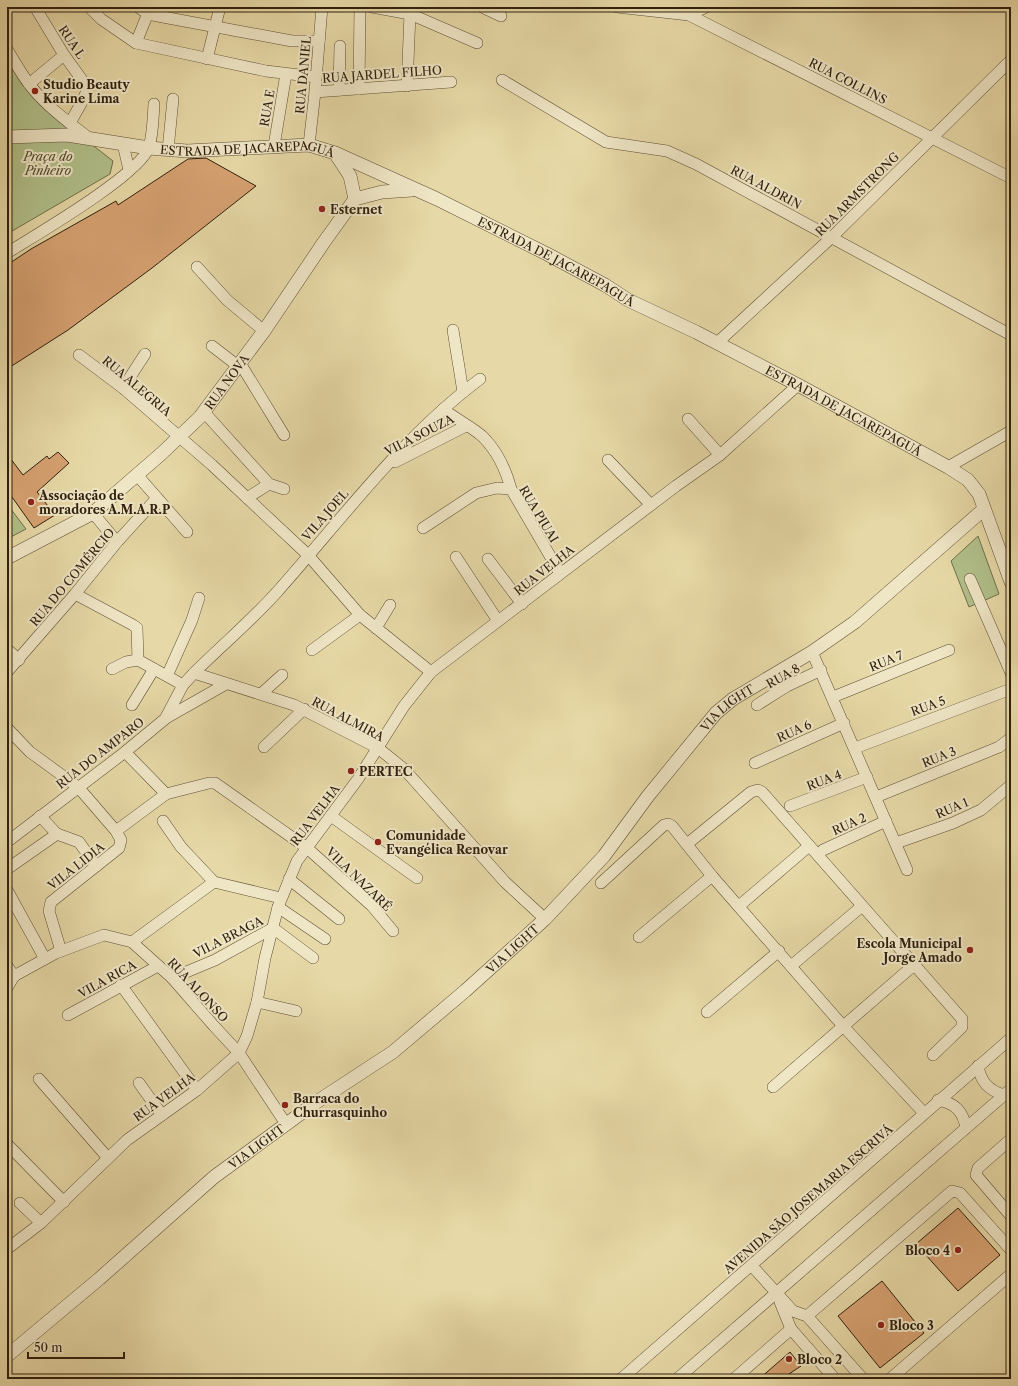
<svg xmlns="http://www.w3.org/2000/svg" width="1018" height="1386" font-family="'Libre Caslon Text',serif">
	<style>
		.green { fill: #b1c08a; stroke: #70704c }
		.building { fill: #d7a272; stroke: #2f200e }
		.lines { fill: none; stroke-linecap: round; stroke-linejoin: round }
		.minor-casing { stroke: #5d4e34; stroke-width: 12 }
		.tertiary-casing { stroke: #5d4e34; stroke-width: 14 }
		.minor { stroke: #efe6c6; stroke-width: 11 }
		.tertiary { stroke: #efe6c6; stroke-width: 13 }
		.poi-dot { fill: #8f2418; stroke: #efe6c6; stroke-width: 1.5 }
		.labels { text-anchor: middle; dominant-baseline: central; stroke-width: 4; stroke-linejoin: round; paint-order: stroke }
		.street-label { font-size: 12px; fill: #2f200e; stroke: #efe6c6 }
		.poi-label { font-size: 12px; font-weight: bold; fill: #2f200e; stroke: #efe6c6; text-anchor: start }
		.park-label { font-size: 12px; font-style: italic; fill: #50482d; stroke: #efe6c6 }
	</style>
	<rect width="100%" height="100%" fill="#e7d9a7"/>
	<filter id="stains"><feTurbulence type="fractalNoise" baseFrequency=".005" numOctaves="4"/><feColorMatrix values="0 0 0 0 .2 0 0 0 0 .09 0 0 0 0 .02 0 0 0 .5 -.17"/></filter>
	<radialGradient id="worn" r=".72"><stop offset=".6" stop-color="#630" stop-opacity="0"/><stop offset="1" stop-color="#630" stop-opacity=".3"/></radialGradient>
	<g class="green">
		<polygon points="7,60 23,86 49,111 113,161 110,174 7,234"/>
		<polygon points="7,504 26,529 7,539"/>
		<polygon points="978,536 999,594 969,607 951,561"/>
	</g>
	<g class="building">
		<polygon points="206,158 256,186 152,268 68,330 7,369 7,265 31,249 116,201 118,205 188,159"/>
		<polygon points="58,452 69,463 37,492 55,515 34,528 7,490 7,454 23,475 47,456 49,459"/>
		<polygon points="958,1208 1000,1255 958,1291 916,1244"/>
		<polygon points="882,1281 924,1333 880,1368 838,1316"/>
		<polygon points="790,1352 801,1366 789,1374 793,1379 759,1379"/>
	</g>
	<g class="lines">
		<defs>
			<g id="minor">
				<polyline points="35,7 64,55 88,88 83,100 70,123"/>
				<polyline points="89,7 101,19 136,43 266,71 316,77"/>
				<polyline points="138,7 148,14 163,17 292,41 319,41"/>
				<polyline points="372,7 410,14 477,43"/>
				<polyline points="482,7 501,16"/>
				<polyline points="617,7 689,15 1011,178"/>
				<polyline points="689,15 706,7"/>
				<polyline points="136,43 150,8"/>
				<path d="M7 49C14 61 21 73 29 84 45 105 68 122 89 138"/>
				<polyline points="207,59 220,7"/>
				<polyline points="502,80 606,142 667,151 696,164 1011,335"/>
				<polyline points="29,84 64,55"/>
				<polyline points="407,86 410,14"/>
				<polyline points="359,89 360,7"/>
				<polyline points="339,90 340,46"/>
				<polyline points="315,92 451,82"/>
				<polyline points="123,144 129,170"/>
				<polyline points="309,145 315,92 322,7"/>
				<polyline points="274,146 286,74"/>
				<polyline points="168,150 173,99"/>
				<path d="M7 253C34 236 141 174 149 147 153 134 153 118 154 104"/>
				<polyline points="197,267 227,300 264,331"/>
				<polyline points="453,330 463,392"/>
				<polyline points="717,343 832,237 1011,60"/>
				<polyline points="212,346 238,366"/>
				<polyline points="79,355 123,388 212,465 308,555 360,615 431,672"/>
				<polyline points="240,363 284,435"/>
				<polyline points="123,388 145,354"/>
				<path d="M443 409C454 418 474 428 483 437 497 451 506 470 511 489"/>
				<polyline points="204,412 269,484 284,489"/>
				<polyline points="688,419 720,455"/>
				<polyline points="608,460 651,505"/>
				<polyline points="395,462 466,426"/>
				<polyline points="948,467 1011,431"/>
				<polyline points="137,475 187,532"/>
				<polyline points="247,498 269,484"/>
				<polyline points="93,513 117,542"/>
				<polyline points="423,528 476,493 497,488 511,489 560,573"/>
				<polyline points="456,557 498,621"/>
				<polyline points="488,559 522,604"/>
				<polyline points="970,579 1011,673"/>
				<polyline points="75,594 133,625 137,628 138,660 183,685"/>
				<polyline points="376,628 390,605"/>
				<polyline points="7,649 19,660"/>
				<polyline points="312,650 360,615"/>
				<polyline points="812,652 907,870"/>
				<polyline points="112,669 126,662 138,660"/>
				<polyline points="7,672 75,594 117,542 157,498"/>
				<polyline points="194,673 294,705 378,748 404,769 505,882 545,919"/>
				<polyline points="167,676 192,620 199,598"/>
				<polyline points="261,694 282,675"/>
				<polyline points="833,697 949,650"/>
				<polyline points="132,705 154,669"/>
				<polyline points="757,705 787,686 821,670"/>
				<polyline points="166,718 226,684"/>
				<polyline points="7,728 30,752 78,787 116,831 121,840 119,848 51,902 49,911 61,951"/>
				<polyline points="264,747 304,709"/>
				<polyline points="855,748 1011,689"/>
				<polyline points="125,752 166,794"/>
				<polyline points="755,763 844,723"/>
				<polyline points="876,797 999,747 1011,738"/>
				<polyline points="790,806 867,777"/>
				<polyline points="40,816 57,834"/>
				<polyline points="331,816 417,878"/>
				<polyline points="163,821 181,847 214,882 281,898"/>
				<polyline points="116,831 166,794 209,783 215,783 307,848 372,906 393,931"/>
				<path d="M7 842 125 752 165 719 183 685 194 673C221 646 251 621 277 592 342 519 401 438 480 379"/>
				<polyline points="896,843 953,823 981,810 1011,785"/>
				<polyline points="687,844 751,792 758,790 762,792 962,1019 962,1027 933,1055"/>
				<polyline points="823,850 886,821"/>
				<polyline points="7,869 57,834 79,842 96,866"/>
				<polyline points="289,879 339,919"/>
				<polyline points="601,883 664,825 668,824 672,826 712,876 843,1026 924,1113"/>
				<polyline points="7,890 45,959"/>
				<polyline points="739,906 809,846"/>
				<polyline points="278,907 325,939"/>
				<polyline points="639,937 712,876"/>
				<polyline points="132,942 214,882"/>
				<polyline points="7,966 14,976"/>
				<polyline points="791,966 861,907"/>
				<polyline points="14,976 56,953 104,935 132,942 172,978 214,1026 239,1053 286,1124"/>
				<polyline points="172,978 215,960 273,928 313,958"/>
				<polyline points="121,985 197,1090"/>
				<polyline points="7,988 14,976"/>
				<polyline points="257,1002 296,1011"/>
				<polyline points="707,1012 779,951"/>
				<polyline points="68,1015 158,966"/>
				<path d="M978 1066C981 1082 988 1090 1004 1095"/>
				<polyline points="39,1079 108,1158"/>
				<polyline points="139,1083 162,1115"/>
				<polyline points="773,1087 914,965"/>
				<path d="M938 1100C955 1103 963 1111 966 1128"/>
				<polyline points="1011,1139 978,1168 976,1175 1011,1216"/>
				<polyline points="7,1144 64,1202"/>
				<polyline points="20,1203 41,1223"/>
				<polyline points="7,1249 41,1223 127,1140 197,1090 239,1053 247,1036 257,1002 265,958 278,907 297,861 358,779 404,706 431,672 676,486 720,455 798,385"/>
				<polyline points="752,1266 793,1311 807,1316 863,1379"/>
				<polyline points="780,1302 791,1329 835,1379"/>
				<polyline points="807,1316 952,1191 960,1193 1011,1250"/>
				<polyline points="621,1379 1011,1038"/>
				<polyline points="677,1379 1011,1089"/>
				<polyline points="734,1379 791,1329"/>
				<polyline points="890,1379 1011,1274"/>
			</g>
			<g id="tertiary">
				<path id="s1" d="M7 137 67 135 149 148 187 151 309 145 335 153 437 199 547 254 605 285 628 300 696 332 798 385 948 467 968 480 979 494 1011 582"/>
				<polyline points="335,153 350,176 355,199"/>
				<path id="s2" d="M7 558 93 513 161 454 200 417 264 331 324 242 355 199 382 192 412 190"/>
				<path id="s3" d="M7 1356 99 1279 214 1177 315 1103 393 1052 465 991 545 919 604 856 648 796 716 713 733 699 812 652 855 622 984 509"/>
			</g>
		</defs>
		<use href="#minor" class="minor-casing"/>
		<use href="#tertiary" class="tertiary-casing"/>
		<use href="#minor" class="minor"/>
		<use href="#tertiary" class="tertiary"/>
	</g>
	<g class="poi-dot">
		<circle cx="35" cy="91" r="4"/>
		<circle cx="322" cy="209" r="4"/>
		<circle cx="31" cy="502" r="4"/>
		<circle cx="351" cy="771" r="4"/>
		<circle cx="378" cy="842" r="4"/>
		<circle cx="970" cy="950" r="4"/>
		<circle cx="285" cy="1105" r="4"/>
		<circle cx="958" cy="1250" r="4"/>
		<circle cx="881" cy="1325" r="4"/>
		<circle cx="789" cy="1359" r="4"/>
	</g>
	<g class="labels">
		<g class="street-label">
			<text transform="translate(72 42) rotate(56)">RUA L</text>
			<text transform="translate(382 74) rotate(-4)">RUA JARDEL FILHO</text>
			<text transform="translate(303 75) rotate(-85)">RUA DANIEL</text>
			<text transform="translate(848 81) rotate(27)">RUA COLLINS</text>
			<text transform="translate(267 108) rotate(-80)">RUA E</text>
			<text stroke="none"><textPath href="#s1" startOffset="242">ESTRADA DE JACAREPAGUÁ</textPath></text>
			<text transform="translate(766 187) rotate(28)">RUA ALDRIN</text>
			<text transform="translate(857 194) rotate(-45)">RUA ARMSTRONG</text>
			<text stroke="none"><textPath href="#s1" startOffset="577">ESTRADA DE JACAREPAGUÁ</textPath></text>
			<text stroke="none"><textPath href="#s2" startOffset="285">RUA NOVA</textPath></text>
			<text transform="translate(137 386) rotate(40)">RUA ALEGRIA</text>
			<text stroke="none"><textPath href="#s1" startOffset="901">ESTRADA DE JACAREPAGUÁ</textPath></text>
			<text transform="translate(419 435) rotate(-27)">VILA SOUZA</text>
			<text transform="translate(539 514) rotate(59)">RUA PIUAI</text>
			<text transform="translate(325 515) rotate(-49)">VILA JOEL</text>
			<text transform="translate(544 570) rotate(-38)">RUA VELHA</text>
			<text transform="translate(72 577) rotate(-50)">RUA DO COMÉRCIO</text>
			<text transform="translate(886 661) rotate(-22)">RUA 7</text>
			<text transform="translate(783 676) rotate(-29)">RUA 8</text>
			<text transform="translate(928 706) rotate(-20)">RUA 5</text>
			<text stroke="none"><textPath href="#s3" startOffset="974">VIA LIGHT</textPath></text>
			<text transform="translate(348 719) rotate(28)">RUA ALMIRA</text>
			<text transform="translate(794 731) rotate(-24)">RUA 6</text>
			<text transform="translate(100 753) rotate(-38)">RUA DO AMPARO</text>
			<text transform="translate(939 757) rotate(-22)">RUA 3</text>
			<text transform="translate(824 780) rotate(-21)">RUA 4</text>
			<text transform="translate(952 808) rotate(-23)">RUA 1</text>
			<text transform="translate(315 815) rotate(-53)">RUA VELHA</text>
			<text transform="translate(849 824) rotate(-24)">RUA 2</text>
			<text transform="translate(76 866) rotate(-38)">VILA LIDIA</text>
			<text transform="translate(359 879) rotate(44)">VILA NAZARÉ</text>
			<text transform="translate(228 937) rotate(-27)">VILA BRAGA</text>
			<text stroke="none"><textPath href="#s3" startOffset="650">VIA LIGHT</textPath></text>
			<text transform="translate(107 979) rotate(-29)">VILA RICA</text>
			<text transform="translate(198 990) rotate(47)">RUA ALONSO</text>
			<text transform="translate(164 1097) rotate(-36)">RUA VELHA</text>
			<text stroke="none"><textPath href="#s3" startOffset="326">VIA LIGHT</textPath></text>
			<text transform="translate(808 1199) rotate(-41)">AVENIDA SÃO JOSEMARIA ESCRIVÁ</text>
		</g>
		<g class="poi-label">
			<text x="43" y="84">Studio Beauty<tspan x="43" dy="14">Karine Lima</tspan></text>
			<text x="330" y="209">Esternet</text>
			<text x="39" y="495">Associação de<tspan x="39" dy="14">moradores A.M.A.R.P</tspan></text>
			<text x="359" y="771">PERTEC</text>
			<text x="386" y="835">Comunidade<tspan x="386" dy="14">Evangélica Renovar</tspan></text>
			<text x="962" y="943" text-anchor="end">Escola Municipal<tspan x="962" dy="14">Jorge Amado</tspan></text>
			<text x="293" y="1098">Barraca do<tspan x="293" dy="14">Churrasquinho</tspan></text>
			<text x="950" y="1250" text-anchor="end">Bloco 4</text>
			<text x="889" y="1325">Bloco 3</text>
			<text x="797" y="1359">Bloco 2</text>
		</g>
		<g class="park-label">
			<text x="48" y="156">Praça do<tspan x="48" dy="14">Pinheiro</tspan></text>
		</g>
	</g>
	<rect width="1018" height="1386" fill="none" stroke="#e7d9a7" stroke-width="24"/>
	<rect x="8" y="8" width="1002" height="1370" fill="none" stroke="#2f200e" stroke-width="2"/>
	<rect x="12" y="12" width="994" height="1362" fill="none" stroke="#2f200e"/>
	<path d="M28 1352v6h96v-6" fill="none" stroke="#2f200e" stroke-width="2"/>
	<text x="34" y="1352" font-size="12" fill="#2f200e" stroke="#efe6c6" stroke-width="3" paint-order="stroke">50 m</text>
	<rect width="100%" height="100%" filter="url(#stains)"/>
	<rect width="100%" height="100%" fill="url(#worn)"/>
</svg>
